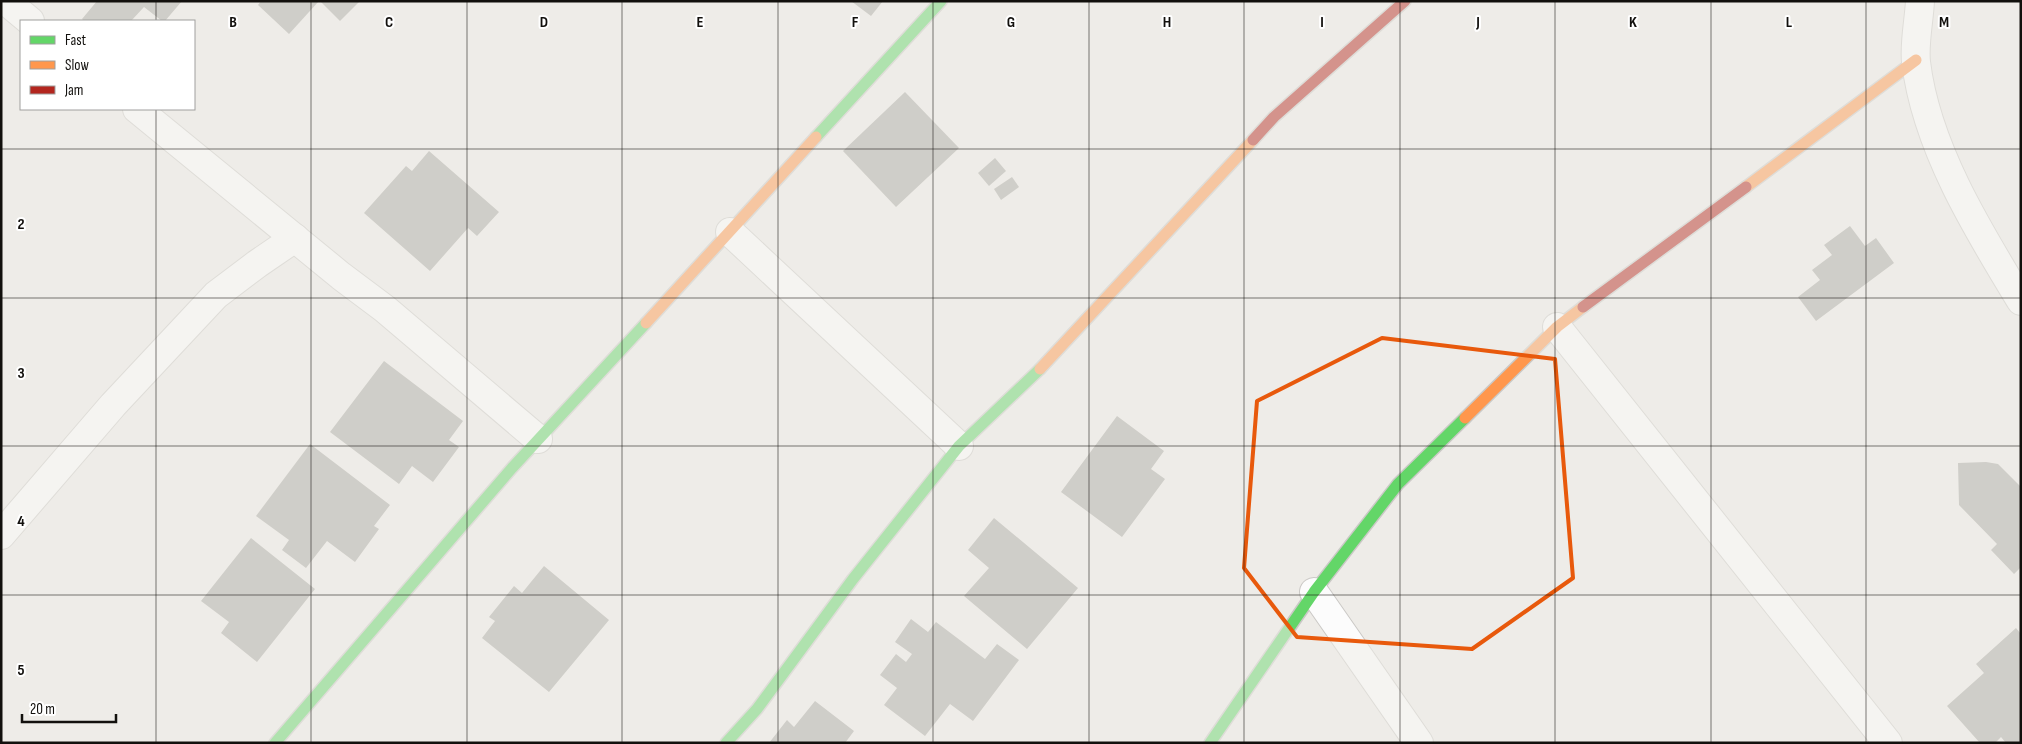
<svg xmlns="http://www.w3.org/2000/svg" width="2022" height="744" font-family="'Sofia Sans Condensed',sans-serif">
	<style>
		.building { fill: #a9a8a4 }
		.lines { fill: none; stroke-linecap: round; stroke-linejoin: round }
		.street-casing { stroke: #cbc9c6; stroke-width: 30 }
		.fast-casing { stroke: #cbc9c6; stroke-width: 14 }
		.slow-casing { stroke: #cbc9c6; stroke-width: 14 }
		.jam-casing { stroke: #cbc9c6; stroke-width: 14 }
		.street { stroke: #fcfcfc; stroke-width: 28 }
		.fast { stroke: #63d668; stroke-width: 11 }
		.slow { stroke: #ff974d; stroke-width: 11 }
		.jam { stroke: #b3261e; stroke-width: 11 }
		.marked { fill: none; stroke: #e8590c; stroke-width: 4; stroke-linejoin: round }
		.grid { fill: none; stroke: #12100d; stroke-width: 1; stroke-opacity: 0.55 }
		.grid-label { font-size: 16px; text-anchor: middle; font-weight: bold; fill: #12100d; stroke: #fff; stroke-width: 4; stroke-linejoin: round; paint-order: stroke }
	</style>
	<rect width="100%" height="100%" fill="#eeece8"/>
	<g class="building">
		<polygon points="97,1 182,1 165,21 162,21 144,7 131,21 84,21 82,19"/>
		<polygon points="261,1 319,1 289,34 258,5"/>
		<polygon points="320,1 360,1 340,21"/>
		<polygon points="851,1 883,1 871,16"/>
		<polygon points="905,92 959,148 896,207 843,151"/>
		<polygon points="429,151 499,212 477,236 468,228 430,271 364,213 406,166 412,171"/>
		<polygon points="995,158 1006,171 989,186 978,173"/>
		<polygon points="1012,177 1019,187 1001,200 994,189"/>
		<polygon points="1850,226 1865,246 1876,238 1894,263 1816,321 1798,297 1820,280 1812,270 1832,255 1824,245"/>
		<polygon points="384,361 463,421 449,440 459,447 433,482 412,466 399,484 330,432"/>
		<polygon points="1117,416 1164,451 1151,469 1165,479 1122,537 1061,492"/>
		<polygon points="310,444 390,505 374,526 379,529 355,562 327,541 306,568 282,550 289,540 256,516"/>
		<polygon points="1986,462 1998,464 2021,487 2021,569 2020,568 2014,574 1991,550 1997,544 1959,505 1958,463"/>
		<polygon points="994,518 1078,588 1027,649 964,596 989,568 968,550"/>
		<polygon points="251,538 315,589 257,662 221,633 229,622 201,601"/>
		<polygon points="544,566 609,620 549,692 482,638 495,621 489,617 514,586 522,593"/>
		<polygon points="911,619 928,632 936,622 985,659 997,644 1019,660 973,721 950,704 925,736 884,705 897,688 880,675 896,654 906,662 912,654 895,642"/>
		<polygon points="2016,628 2021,634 2021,743 2006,743 2001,737 1995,743 1980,743 1947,706 1984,673 1976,664"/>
		<polygon points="815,701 854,731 845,743 769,743 787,720 794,727"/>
	</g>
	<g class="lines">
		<defs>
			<g id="street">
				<polyline points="6,1 30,21"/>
				<path d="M1920 1C1919 21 1914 43 1916 62 1926 146 1977 229 2021 301"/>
				<polyline points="137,109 341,276 385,309 538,439"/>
				<polyline points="730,232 959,446"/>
				<polyline points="1557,327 1888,743"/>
				<polyline points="1,535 113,405 216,295 257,264 295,238"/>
				<polyline points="1314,592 1419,743"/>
			</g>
			<g id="fast">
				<polyline points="816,137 941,1"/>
				<polyline points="275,743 512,468 646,323"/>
				<polyline points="726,743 757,709 853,579 959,446 1040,369"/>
				<polyline points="1210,743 1314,592 1398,484 1465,418"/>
			</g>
			<g id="slow">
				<polyline points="1746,187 1916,60"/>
				<polyline points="646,323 816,137"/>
				<polyline points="1040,369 1253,140"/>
				<polyline points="1465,418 1557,327 1583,307"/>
			</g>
			<g id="jam">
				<polyline points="1253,140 1274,117 1405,1"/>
				<polyline points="1583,307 1746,187"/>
			</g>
		</defs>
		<use href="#street" class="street-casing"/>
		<use href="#fast" class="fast-casing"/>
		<use href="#slow" class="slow-casing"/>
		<use href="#jam" class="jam-casing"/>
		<use href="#street" class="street"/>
		<use href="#fast" class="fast"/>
		<use href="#slow" class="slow"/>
		<use href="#jam" class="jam"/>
	</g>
	<path d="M0 0H2022V744H0ZM1382 338 1555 359 1573 578 1472 649 1297 637 1244 568 1257 401Z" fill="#eeece8" fill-opacity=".55" fill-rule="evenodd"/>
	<path class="marked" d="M1382 338 1555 359 1573 578 1472 649 1297 637 1244 568 1257 401Z"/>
	<path class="grid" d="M156 1V21M311 1V743M467 1V743M622 1V743M778 1V743M933 1V743M1089 1V743M1244 1V743M1400 1V743M1555 1V743M1711 1V743M1866 1V743M156 109V743M1 149H2021M1 298H2021M1 446H2021M1 595H2021"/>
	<g class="grid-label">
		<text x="233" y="27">B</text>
		<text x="389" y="27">C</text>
		<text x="544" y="27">D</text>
		<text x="700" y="27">E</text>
		<text x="855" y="27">F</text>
		<text x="1011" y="27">G</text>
		<text x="1167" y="27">H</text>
		<text x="1322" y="27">I</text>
		<text x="1478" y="27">J</text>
		<text x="1633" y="27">K</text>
		<text x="1789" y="27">L</text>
		<text x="1944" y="27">M</text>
		<text x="21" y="229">2</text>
		<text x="21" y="378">3</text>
		<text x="21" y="526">4</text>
		<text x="21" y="675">5</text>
	</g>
	<rect width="2022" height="744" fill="none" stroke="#12100d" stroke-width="5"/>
	<rect x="20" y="20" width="175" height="90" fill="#ffffff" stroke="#a09f9e"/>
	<rect x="30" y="36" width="25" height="8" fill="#63d668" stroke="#a09f9e"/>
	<text x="65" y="45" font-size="15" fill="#12100d">Fast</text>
	<rect x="30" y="61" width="25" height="8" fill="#ff974d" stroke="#a09f9e"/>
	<text x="65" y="70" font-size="15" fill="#12100d">Slow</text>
	<rect x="30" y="86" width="25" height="8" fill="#b3261e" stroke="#a09f9e"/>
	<text x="65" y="95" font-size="15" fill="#12100d">Jam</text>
	<path d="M22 714v8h94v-8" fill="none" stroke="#12100d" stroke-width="2.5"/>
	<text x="30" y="714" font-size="15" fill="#12100d" stroke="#ffffff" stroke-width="4" paint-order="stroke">20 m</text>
</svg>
